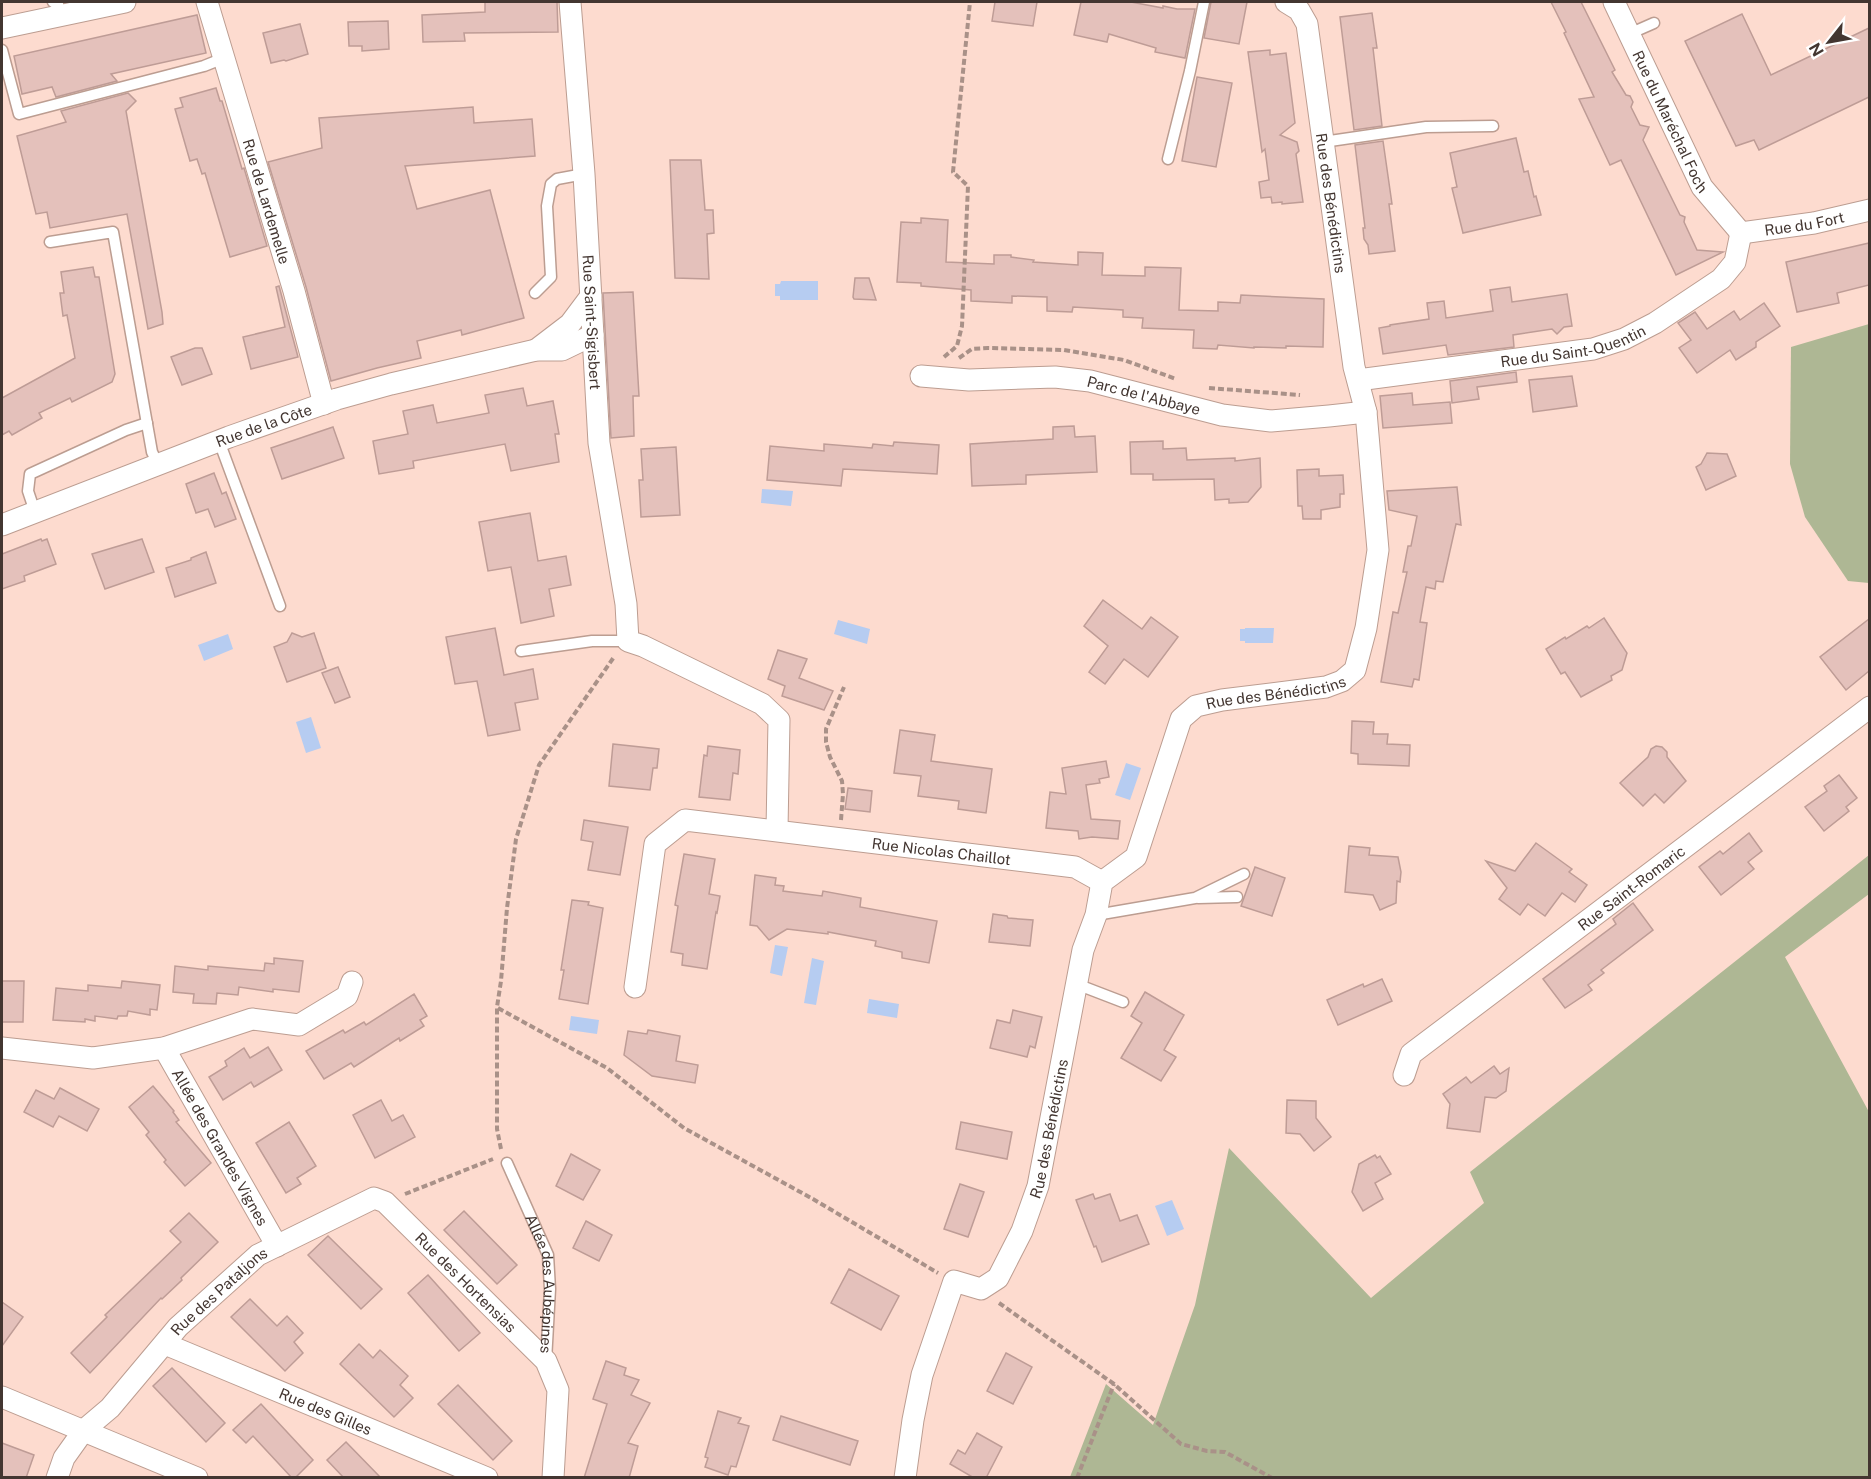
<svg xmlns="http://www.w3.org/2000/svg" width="1871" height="1479" font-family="'Public Sans',sans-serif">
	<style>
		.green { fill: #aeb794 }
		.water { fill: #b6ccf1 }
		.building { fill: #e4c1bb; stroke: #be9c96; stroke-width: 1.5 }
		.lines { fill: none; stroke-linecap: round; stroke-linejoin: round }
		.service-casing { stroke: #bc9d91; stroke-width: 13 }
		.minor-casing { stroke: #bc9d91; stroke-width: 23 }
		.path { stroke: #a99188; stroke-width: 4; stroke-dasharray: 6 3; stroke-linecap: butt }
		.service { stroke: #fff; stroke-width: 10 }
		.minor { stroke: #fff; stroke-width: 21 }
		.labels { text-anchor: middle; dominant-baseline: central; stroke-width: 4.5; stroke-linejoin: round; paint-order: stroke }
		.street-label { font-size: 15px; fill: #433631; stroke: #fff }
	</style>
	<rect width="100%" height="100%" fill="#fddbcf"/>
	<g class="green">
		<polygon points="1869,324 1870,324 1869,583 1848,581 1805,517 1790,464 1791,347"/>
		<polygon points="1869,855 1869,894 1785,957 1869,1112 1869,1477 1070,1477 1106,1384 1153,1425 1195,1305 1229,1148 1371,1298 1484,1203 1470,1172"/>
	</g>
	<g class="water">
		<polygon points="781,281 818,281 818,300 780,300 780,296 775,296 775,284 780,284"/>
		<polygon points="762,489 793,491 791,506 761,503"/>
		<polygon points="838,620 870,629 867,644 834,634"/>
		<polygon points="1245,628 1274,628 1273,643 1245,643 1245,641 1240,641 1240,629 1245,629"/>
		<polygon points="228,634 233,649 204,661 198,645"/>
		<polygon points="311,717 321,748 306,753 296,722"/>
		<polygon points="1126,763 1141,768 1130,800 1115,795"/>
		<polygon points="775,945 788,947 782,976 770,973"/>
		<polygon points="812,958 824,961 816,1005 804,1003"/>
		<polygon points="869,999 899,1004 897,1018 867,1013"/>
		<polygon points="571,1016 599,1020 597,1034 569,1030"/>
		<polygon points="1172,1200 1184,1229 1167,1236 1155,1206"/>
	</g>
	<g class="building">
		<polygon points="485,2 557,2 558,32 464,33 465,41 423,42 422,15 485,12"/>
		<polygon points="995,2 1037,2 1033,26 992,21"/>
		<polygon points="1081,2 1131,2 1163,8 1163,6 1177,9 1195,9 1185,58 1155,52 1156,48 1109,34 1107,42 1074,35"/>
		<polygon points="1211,2 1247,2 1239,44 1204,38"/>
		<polygon points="1551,2 1581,2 1615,70 1612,72 1626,95 1630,96 1633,102 1631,107 1640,125 1649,127 1643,140 1680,215 1685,217 1684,222 1697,250 1723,252 1676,275 1621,160 1610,165 1579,99 1594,97 1564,33 1566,32"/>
		<polygon points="1372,13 1377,48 1373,48 1382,126 1354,130 1340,17"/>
		<polygon points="1742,14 1771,75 1869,28 1869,97 1759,150 1754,140 1736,146 1685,41"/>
		<polygon points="197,15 206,53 111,74 117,81 56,97 52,87 22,94 14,56"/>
		<polygon points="388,21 389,49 362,51 362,46 349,46 348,22"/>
		<polygon points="300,24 308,54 286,61 284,60 271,63 263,33"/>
		<polygon points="1270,50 1270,55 1286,53 1295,123 1280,135 1297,142 1299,151 1296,154 1303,202 1282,204 1282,202 1272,203 1271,197 1261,198 1259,182 1269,180 1265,149 1262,152 1248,52"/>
		<polygon points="1197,77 1232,83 1216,167 1182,161"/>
		<polygon points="216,88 220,101 222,101 242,169 244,168 267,246 230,257 205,173 202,174 197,159 190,161 175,109 183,107 180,98"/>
		<polygon points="128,93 136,101 126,111 162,312 163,324 148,329 127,214 50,228 47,212 36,214 17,136 66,122 61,111"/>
		<polygon points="473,107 474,123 532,119 535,156 405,166 417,209 490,190 524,318 462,335 461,330 417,341 421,358 377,368 331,381 306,287 268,162 322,148 319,118"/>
		<polygon points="1516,138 1524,172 1528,171 1534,197 1536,196 1541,215 1463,233 1452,188 1457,187 1450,153"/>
		<polygon points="1383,141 1392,204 1389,204 1395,251 1369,254 1368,245 1364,239 1363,228 1365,228 1355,145"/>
		<polygon points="670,160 701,160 705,210 713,210 714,233 707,234 709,279 675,278"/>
		<polygon points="921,218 948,220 946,262 994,264 994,255 1011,255 1011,257 1034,260 1033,262 1078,265 1078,252 1103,253 1102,275 1145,276 1145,267 1181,268 1179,310 1218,311 1218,302 1240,303 1241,295 1324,299 1323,347 1286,346 1286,348 1254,347 1254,348 1218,345 1217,349 1193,348 1194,330 1142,328 1143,318 1123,317 1123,310 1073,307 1072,312 1047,311 1047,297 1012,296 1012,303 971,301 971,290 921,286 921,283 897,282 901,222 921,223"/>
		<polygon points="1869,243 1869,285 1837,293 1839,303 1797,312 1786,262"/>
		<polygon points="93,267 95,277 99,277 115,374 112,382 72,402 70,398 39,413 42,418 12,435 9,431 2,435 2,398 75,358 67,315 63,316 60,293 64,293 61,272"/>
		<polygon points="855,278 869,278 876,300 854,299 853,297"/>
		<polygon points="279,286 298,357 251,369 243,337 285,327 276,287"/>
		<polygon points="1510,287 1512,302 1567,294 1572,326 1564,327 1557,334 1552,329 1513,335 1514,347 1448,355 1446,345 1383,354 1379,328 1390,326 1390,325 1429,319 1427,303 1444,301 1446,318 1493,311 1490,290"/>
		<polygon points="633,292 639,396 633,396 634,436 611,438 603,293"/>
		<polygon points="1764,303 1780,326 1756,342 1756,347 1736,360 1730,350 1697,373 1679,348 1691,340 1678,323 1695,312 1707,329 1734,311 1740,320"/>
		<polygon points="195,348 202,348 212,374 182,385 171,357"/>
		<polygon points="1516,372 1517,382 1477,387 1479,399 1452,403 1450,381"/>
		<polygon points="1572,376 1577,406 1533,412 1529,380"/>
		<polygon points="523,388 527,406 553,401 559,434 555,434 559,462 511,471 505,444 413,461 414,468 379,474 373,441 408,434 403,411 433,405 437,423 489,413 485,395"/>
		<polygon points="1412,393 1413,405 1450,402 1452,423 1383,428 1380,396"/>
		<polygon points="1074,426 1075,437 1095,436 1097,472 1026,475 1026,484 972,486 970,444 1053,439 1053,427"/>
		<polygon points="333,427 344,458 282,479 271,448"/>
		<polygon points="1163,441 1163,449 1186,448 1187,460 1235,458 1235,461 1260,458 1261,487 1248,502 1229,503 1229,499 1215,500 1214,479 1153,480 1153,474 1131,474 1130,442"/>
		<polygon points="894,442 939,445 937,474 843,469 841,486 767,480 770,446 824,451 824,444 872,448 873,444 893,446"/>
		<polygon points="676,447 680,515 641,517 639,480 643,480 641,449"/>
		<polygon points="1707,453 1727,454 1736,476 1706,490 1696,467 1701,464"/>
		<polygon points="1319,469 1319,476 1343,475 1344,494 1340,494 1340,507 1321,510 1321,519 1303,519 1302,506 1298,506 1297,470"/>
		<polygon points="214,473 222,494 226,492 236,519 215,527 208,509 196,513 186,484"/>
		<polygon points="1457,487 1461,525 1456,524 1443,582 1436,581 1435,589 1426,587 1420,622 1427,623 1419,680 1414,679 1412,687 1381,682 1393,612 1398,613 1407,572 1403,572 1408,546 1411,546 1417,516 1389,510 1387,491"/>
		<polygon points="530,513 538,561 566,556 571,585 549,589 554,616 521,623 511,567 488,571 479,522"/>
		<polygon points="41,539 42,541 47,539 56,564 24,576 25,581 2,589 2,554"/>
		<polygon points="142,539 154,572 105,589 92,554"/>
		<polygon points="206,552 216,583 175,597 166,568 191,560 191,558"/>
		<polygon points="1103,600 1142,629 1151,617 1178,637 1148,677 1124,659 1105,684 1089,672 1108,646 1084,626"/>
		<polygon points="1604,618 1627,653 1622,670 1611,676 1612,680 1581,697 1565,672 1561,674 1546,649 1565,637 1566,639 1587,626 1589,628"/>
		<polygon points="1869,619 1869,671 1846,690 1820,657"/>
		<polygon points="495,628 504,675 533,669 538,699 515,703 520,730 488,736 477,681 455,684 446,637"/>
		<polygon points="292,633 302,637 314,633 326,668 287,682 274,647 287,642"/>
		<polygon points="778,650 807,659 799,678 833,691 824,710 782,696 785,686 768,679"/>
		<polygon points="338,667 350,697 335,703 322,673"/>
		<polygon points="1352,721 1374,722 1373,734 1388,734 1387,744 1410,745 1409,766 1358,764 1358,754 1351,753"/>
		<polygon points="900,730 935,735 931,761 992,769 986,813 958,809 959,801 918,796 921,776 894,773"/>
		<polygon points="613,744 659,749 657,768 653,768 650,790 609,786"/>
		<polygon points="708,746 740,750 738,774 733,773 730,800 699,797 704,755 707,756"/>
		<polygon points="1656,746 1662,747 1667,752 1667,757 1686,781 1664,803 1655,794 1643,806 1620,783 1648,757 1651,749"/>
		<polygon points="1106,761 1109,777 1099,779 1100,783 1086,785 1091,819 1120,821 1118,839 1092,837 1079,839 1078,831 1046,828 1050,792 1066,794 1062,768"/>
		<polygon points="1839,775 1857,798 1846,807 1849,811 1824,831 1805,807 1827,791 1824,786"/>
		<polygon points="848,788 872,791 870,812 845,809"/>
		<polygon points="584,820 628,827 620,875 588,870 593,842 581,840"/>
		<polygon points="1749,833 1762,851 1748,862 1754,869 1721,895 1699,867 1720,851 1723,854"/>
		<polygon points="1536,843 1572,869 1569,872 1587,885 1575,902 1562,893 1545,916 1528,904 1520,915 1499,899 1507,888 1486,861 1515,871"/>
		<polygon points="1349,846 1370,848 1369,855 1398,857 1401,872 1400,882 1397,881 1396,903 1380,910 1373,895 1345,892"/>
		<polygon points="684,854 715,859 709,894 720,896 717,913 716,912 707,969 682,965 683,954 671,952 678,906 675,905"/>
		<polygon points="1255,867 1285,878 1272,916 1241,906"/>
		<polygon points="755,875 776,878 775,885 784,886 783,891 822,896 823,891 861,898 860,907 937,921 929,963 902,958 902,952 875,946 876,941 828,932 828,934 787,929 769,940 757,926 750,925"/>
		<polygon points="572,900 589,902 588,905 603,908 588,1004 559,999 564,970 561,970"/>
		<polygon points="1633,903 1653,930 1601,970 1604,973 1588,985 1592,990 1565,1008 1543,979 1616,924 1613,919"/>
		<polygon points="993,914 1007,916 1008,918 1033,920 1030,946 989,942"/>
		<polygon points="274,958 303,961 299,992 273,989 273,992 239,987 238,995 217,993 216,1004 193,1003 194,994 173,992 175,966 208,970 208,966 264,971 265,963 274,964"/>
		<polygon points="1382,979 1392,1001 1338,1025 1327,1000 1363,984 1364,987"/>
		<polygon points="2,981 24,981 23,1022 2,1022"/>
		<polygon points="122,981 160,985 157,1010 150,1009 150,1015 128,1011 127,1016 118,1016 117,1019 95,1016 95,1021 85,1019 85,1022 53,1020 56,988 88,991 88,985 121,988"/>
		<polygon points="1145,992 1184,1015 1164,1050 1176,1057 1161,1081 1121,1058 1142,1023 1131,1016"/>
		<polygon points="414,994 427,1016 420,1020 424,1026 400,1041 399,1038 354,1067 351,1063 324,1079 306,1051 343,1030 345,1033 364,1022 366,1025"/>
		<polygon points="1013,1010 1042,1017 1035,1048 1030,1046 1027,1057 990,1048 997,1020 1010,1023"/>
		<polygon points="648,1030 680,1036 676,1061 698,1065 695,1083 652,1076 624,1055 628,1031 647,1034"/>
		<polygon points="268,1047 282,1070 254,1087 251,1082 223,1100 209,1077 227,1066 225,1061 244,1048 250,1058"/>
		<polygon points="1494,1066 1500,1074 1509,1068 1506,1091 1496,1098 1485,1097 1480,1132 1447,1128 1450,1104 1443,1094 1466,1077 1471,1083"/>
		<polygon points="153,1086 174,1111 173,1112 179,1120 176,1122 211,1163 185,1186 164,1162 166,1160 146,1135 149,1132 129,1107"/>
		<polygon points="60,1088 99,1109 87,1131 59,1116 53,1127 24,1112 36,1090 54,1099"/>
		<polygon points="381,1100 392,1121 403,1115 415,1137 375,1158 353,1115"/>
		<polygon points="1287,1100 1316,1101 1316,1118 1331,1137 1314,1151 1300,1134 1286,1133"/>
		<polygon points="289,1122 316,1166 297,1178 301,1184 286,1193 256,1143"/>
		<polygon points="961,1122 1012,1132 1007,1159 956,1149"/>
		<polygon points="571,1154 600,1170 583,1200 556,1186"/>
		<polygon points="1375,1155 1377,1158 1380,1156 1391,1174 1375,1183 1383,1199 1363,1211 1352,1192 1359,1164"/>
		<polygon points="960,1184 984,1192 968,1237 944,1229"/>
		<polygon points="1093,1194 1095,1199 1110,1194 1120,1221 1137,1215 1149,1244 1102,1262 1096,1246 1094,1247 1076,1200"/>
		<polygon points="464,1211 517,1265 497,1284 444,1230"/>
		<polygon points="189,1213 218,1242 181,1278 182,1280 162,1299 161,1298 90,1373 71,1353 107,1317 105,1315 181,1242 170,1231"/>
		<polygon points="586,1221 612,1235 599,1261 573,1248"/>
		<polygon points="328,1236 382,1289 361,1309 308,1255"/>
		<polygon points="849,1269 899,1296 881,1330 831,1303"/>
		<polygon points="428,1275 480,1333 459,1351 408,1293"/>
		<polygon points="250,1299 277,1326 287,1316 303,1333 294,1342 303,1353 285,1371 231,1317"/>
		<polygon points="2,1302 23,1317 2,1346"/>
		<polygon points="359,1344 373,1358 380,1350 408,1376 400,1385 413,1398 394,1417 340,1364"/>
		<polygon points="1006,1353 1032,1367 1013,1404 987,1391"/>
		<polygon points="606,1361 626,1368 624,1375 639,1380 631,1395 650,1403 628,1443 638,1446 629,1478 584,1478 607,1404 593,1399"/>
		<polygon points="172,1368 225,1423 206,1442 153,1386"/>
		<polygon points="458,1385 512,1441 493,1460 438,1404"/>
		<polygon points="261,1404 313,1460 295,1478 292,1478 253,1436 246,1443 233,1430"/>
		<polygon points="718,1411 741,1418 738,1423 749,1426 736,1467 731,1466 728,1475 705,1467 708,1458 705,1457"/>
		<polygon points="781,1416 858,1441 850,1465 773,1440"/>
		<polygon points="977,1433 1002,1447 986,1478 974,1478 950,1464 958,1450 965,1454"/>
		<polygon points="346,1442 381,1478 344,1478 327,1460"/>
		<polygon points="2,1443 34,1455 26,1478 2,1478"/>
	</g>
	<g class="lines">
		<defs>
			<g id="service">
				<polyline points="53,2 58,4 61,15"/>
				<polyline points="1629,34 1654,23"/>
				<polyline points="2,50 19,114 204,66 224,58"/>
				<polyline points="1323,142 1426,127 1493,126"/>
				<polyline points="1168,159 1190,71 1204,2"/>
				<polyline points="50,242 113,232 152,452 158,464"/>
				<polyline points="535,293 551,277 547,206 551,184 557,179 584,174"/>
				<polyline points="219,441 280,606"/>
				<polyline points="35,512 28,491 30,474 126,430 147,423"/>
				<polyline points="521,651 592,641 628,641"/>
				<polyline points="1198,898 1237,897"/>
				<polyline points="1096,915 1195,898 1244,874"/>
				<polyline points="1076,987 1084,987 1123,1002"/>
				<path id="s1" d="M507 1163 548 1255 550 1289 546 1361"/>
			</g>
			<g id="minor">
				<path id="s2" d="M207 2 294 291 324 404"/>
				<path id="s3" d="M570 2 584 174 599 443 626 604 628 641 643 646 762 704 779 720 777 830"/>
				<path id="s4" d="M1614 2 1702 187 1741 233"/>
				<polyline points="2,28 125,2"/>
				<path id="s5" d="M1741 233 1814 223 1870 210"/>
				<polyline points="536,350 570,324 591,296"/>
				<path id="s6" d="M921 376 969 380 1055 377 1090 381 1222 415 1271 421 1329 416 1366 412"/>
				<path id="s7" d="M1358 380 1593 349 1624 339 1655 323 1721 279 1735 262 1741 233"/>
				<path id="s8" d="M2 525 229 437 337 399 391 384 536 350H562L593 335"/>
				<path id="s9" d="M635 987 655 844 685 820 1075 867 1102 882"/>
				<polyline points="2,1048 93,1058 164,1048 252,1019 299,1025 347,996 352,982"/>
				<path id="s10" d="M164 1048 277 1246"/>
				<path id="s11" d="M1404 1075 1411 1054 1870 707"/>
				<path id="s12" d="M165 1344 487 1478"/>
				<polyline points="2,1397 197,1478"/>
				<path id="s13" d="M57 1478 64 1458 84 1430 110 1408 178 1327 258 1255 374 1198 385 1202 546 1361 558 1390 553 1478"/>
				<path id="s14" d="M905 1478 913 1420 922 1375 954 1281 981 1289 998 1278 1022 1231 1038 1186 1083 950 1096 915 1102 882 1136 857 1181 719 1196 706 1222 700 1326 687 1342 681 1355 670 1366 628 1378 550 1366 412 1354 367 1307 24 1299 10 1286 2"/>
			</g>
		</defs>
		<use href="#service" class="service-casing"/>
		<use href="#minor" class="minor-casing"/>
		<g class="path">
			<polyline points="944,357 957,346 962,326 968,186 953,172 970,2"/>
			<polyline points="959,358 972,349 988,348 1064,350 1124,360 1176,379"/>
			<polyline points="1209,388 1300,395"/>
			<polyline points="841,820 843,794 842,781 830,757 826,742 826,729 844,687"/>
			<polyline points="498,1008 607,1068 684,1128 813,1199 938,1273"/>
			<polyline points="501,1149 497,1129 497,1007 501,981 507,908 516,839 539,765 614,657"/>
			<polyline points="405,1194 493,1159"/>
			<polyline points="999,1303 1114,1384 1181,1444 1207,1451 1225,1452 1272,1478"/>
			<polyline points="1077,1478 1114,1384"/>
		</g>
		<use href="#service" class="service"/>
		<use href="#minor" class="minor"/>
	</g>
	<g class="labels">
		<g class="street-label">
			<text stroke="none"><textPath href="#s4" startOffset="132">Rue du Maréchal Foch</textPath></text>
			<text stroke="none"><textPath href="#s2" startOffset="208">Rue de Lardemelle</textPath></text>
			<text transform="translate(1331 203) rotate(82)">Rue des Bénédictins</text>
			<text stroke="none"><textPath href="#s5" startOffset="64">Rue du Fort</textPath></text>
			<text stroke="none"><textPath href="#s3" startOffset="321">Rue Saint-Sigisbert</textPath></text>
			<text stroke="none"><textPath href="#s7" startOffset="218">Rue du Saint-Quentin</textPath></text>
			<text stroke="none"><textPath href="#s6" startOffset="225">Parc de l'Abbaye</textPath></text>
			<text stroke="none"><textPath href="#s8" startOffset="280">Rue de la Côte</textPath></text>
			<text stroke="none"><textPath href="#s14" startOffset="952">Rue des Bénédictins</textPath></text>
			<text stroke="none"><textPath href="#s9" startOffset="441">Rue Nicolas Chaillot</textPath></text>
			<text stroke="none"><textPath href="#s11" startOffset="298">Rue Saint-Romaric</textPath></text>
			<text stroke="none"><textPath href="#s14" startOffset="411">Rue des Bénédictins</textPath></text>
			<text stroke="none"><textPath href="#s10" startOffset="114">Allée des Grandes Vignes</textPath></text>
			<text stroke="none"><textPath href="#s13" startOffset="558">Rue des Hortensias</textPath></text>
			<text stroke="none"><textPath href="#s1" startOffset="128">Allée des Aubépines</textPath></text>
			<text stroke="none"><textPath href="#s13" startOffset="250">Rue des Pataljons</textPath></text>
			<text stroke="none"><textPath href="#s12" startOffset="174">Rue des Gilles</textPath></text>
		</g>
	</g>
	<rect width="1871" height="1479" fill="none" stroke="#433631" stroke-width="6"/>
	<g transform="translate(1829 42) rotate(239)" stroke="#ffffff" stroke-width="4.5" paint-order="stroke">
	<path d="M0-4.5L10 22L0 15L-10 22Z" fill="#433631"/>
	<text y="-9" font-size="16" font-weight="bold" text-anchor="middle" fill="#433631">N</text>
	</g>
</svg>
